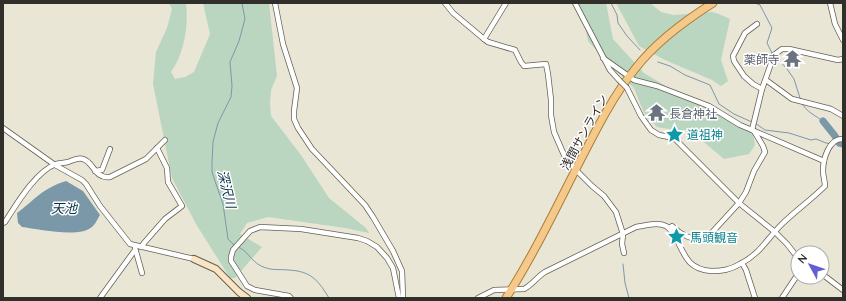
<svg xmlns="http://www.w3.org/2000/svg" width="846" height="301" font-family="Quicksand,'Noto Sans JP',sans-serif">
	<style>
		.green { fill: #bad5c0 }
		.water { fill: #7b98a9 }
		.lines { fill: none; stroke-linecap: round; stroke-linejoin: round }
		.stream { stroke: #7b98a9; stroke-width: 1 }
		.river { stroke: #7b98a9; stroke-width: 7 }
		.street-casing { stroke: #646153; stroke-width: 6 }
		.secondary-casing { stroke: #646153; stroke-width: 8 }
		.primary-casing { stroke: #ac7c35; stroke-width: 9 }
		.street { stroke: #fff; stroke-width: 4.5 }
		.secondary { stroke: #fae4c4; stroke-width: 6 }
		.primary { stroke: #f5c989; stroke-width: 7 }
		.street-bridge-casing { stroke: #646153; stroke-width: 6; stroke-linecap: butt }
		.street-bridge { stroke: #fff; stroke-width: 4.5 }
		.labels { text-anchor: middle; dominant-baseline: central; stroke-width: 3; stroke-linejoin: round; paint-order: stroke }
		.worship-label { font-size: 12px; fill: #5b616d; stroke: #fff; text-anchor: end }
		.street-label { font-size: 12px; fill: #302f29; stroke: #fff }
		.culture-label { font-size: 12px; fill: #0d838f; stroke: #fff; text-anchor: start }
		.water-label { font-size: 13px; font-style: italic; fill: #053044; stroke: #fff }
	</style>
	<rect width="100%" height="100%" fill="#e9e6d6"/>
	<g class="green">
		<path d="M169 3H186C189 25 184 54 171 72L175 79 185 77 194 72 210 34 203 3H269L277 76 271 90 270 104 271 116 301 155 329 198 366 228 369 233 345 228 268 217 247 223 240 234 262 247 235 278H230L196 224 172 178 153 84 156 52 167 28 172 9Z"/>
		<polygon points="576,3 606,3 613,39 644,73 679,94 753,133 755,145 749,154 724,159 693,133 657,127 644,113 634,88 614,69 588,41 581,8"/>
		<polygon points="616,3 650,3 661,12 673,15 712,12 719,14 730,19 721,60 728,81 721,86 712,80 665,60 639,46"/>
	</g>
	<path class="water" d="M66 181 83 191 100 215C98 218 96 223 93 226 81 239 38 229 22 227L18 223 17 213C36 199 41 189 66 181Z"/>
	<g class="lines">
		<g class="stream">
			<polyline points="611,3 617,15 618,23 627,36 640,50"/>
			<polyline points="755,3 760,5 772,28 767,43 772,53"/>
			<polyline points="776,57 787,69 794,79 800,98"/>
			<polyline points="658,62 670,66 685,75 710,85 719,104 734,114 752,122"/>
			<path d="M802 103C805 111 816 116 823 121"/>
			<polyline points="755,123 765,130 789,133 811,140 816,139 826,143 831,144"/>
			<polyline points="834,144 839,143"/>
			<polyline points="235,246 228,239 223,204 215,181 212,172 212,163 213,142 218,123 231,97 232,86 230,62 239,41 245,19 242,3"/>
			<path d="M238 247C247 250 251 261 261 266 272 271 278 269 288 270 311 271 318 280 329 298"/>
			<polyline points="623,264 625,283 629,298"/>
		</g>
		<polyline class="river" points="823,121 835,136 839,143 843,144"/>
		<defs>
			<g id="street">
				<polyline points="275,3 283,44 297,88 294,111 294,119 298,128 312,149 365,205 373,217 393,251 402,271 403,298"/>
				<polyline points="445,3 453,13 484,39 488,42 515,50 521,62 524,66 546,64 548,74 551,100 551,115 554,132 564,155 576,170 592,186 604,196 616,212 623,234 622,244 624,253"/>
				<polyline points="575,3 610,70 619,80"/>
				<polyline points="830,3 835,24 843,40"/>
				<polyline points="757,24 745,33 733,56 734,61 744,76 753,84 762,89"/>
				<polyline points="484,39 506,3"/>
				<polyline points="603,58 634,80 657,86 709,106 740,125 752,130 824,161"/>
				<polyline points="766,80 792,99 831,109 843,116"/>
				<polyline points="627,88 641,116 651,130 659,135 674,138 739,203 775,232 787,244 798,258"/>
				<polyline points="3,128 55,165 82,180 86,184 100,206 130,244 194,259"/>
				<polyline points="752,130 762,89 774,55 782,49 789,49 838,60 843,59"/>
				<polyline points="95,171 102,170 110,149"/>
				<path d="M3 223 5 222C16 205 36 171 56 164 60 163 64 163 68 162 73 160 79 157 83 159 94 162 94 179 110 177L146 159 165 140"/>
				<path d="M669 228 672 226C680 234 694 242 706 239L739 203 746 192 754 171 765 152 763 146 754 131"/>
				<polyline points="141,247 144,243 165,219 182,206 168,182 167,168 157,148"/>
				<polyline points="135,248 142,273"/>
				<polyline points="742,263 746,270 755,298"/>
				<polyline points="822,274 843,290"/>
				<polyline points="100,298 135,250"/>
				<polyline points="291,298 289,296 255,290 247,286 231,261 231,257 233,250 250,231 260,227 301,229 358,238 367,241 377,247 387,258 393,268 399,298"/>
				<path d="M478 298 494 290 524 289C532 285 537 277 545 272L636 227C646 225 658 222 666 226 671 229 673 234 676 238 685 256 688 269 711 271 722 271 730 270 740 264 760 254 767 239 781 225 795 211 811 200 825 186 825 181 823 176 823 171 823 159 829 138 843 139"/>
				<polyline points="782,298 798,274"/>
			</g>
			<polyline id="secondary" points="194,259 216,269 239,292 247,298"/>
			<path id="primary" d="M506 298C533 256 555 210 578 165 595 132 612 97 635 69 655 43 686 20 713 3"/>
		</defs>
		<use href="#street" class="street-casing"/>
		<use href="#secondary" class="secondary-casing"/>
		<use href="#primary" class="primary-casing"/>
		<use href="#street" class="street"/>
		<use href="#secondary" class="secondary"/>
		<use href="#primary" class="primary"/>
		<defs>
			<polyline id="street-bridge" points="619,80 627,88"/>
		</defs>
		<use href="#street-bridge" class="street-bridge-casing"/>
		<use href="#street-bridge" class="street-bridge"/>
	</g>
	<defs>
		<symbol id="temple-bare" viewBox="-9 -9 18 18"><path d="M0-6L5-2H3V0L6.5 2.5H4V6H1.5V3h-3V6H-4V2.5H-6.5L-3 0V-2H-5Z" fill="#6b7280" stroke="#fff" stroke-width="2.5" paint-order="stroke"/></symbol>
		<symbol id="sight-bare" viewBox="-9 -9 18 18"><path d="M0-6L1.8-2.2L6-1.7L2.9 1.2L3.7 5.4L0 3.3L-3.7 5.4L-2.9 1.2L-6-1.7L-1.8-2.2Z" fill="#0f9aa8" stroke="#fff" stroke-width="2.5" paint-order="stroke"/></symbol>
	</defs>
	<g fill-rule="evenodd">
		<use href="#temple-bare" x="780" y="46" width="25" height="25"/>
		<use href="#temple-bare" x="644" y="100" width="25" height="25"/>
		<use href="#sight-bare" x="662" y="122" width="25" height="25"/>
		<use href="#sight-bare" x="664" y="224" width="25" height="25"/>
	</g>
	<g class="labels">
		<g class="worship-label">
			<text x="780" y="59">薬師寺</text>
			<text x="669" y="113" text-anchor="start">長倉神社</text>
		</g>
		<g class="street-label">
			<text transform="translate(584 132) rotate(-61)">浅間サンライン</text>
		</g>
		<g class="culture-label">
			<text x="687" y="134">道祖神</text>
			<text x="690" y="237">馬頭観音</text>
		</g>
		<g class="water-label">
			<text transform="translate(227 189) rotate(76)">深沢川</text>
			<text x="64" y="208">天池</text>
		</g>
	</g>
	<rect width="846" height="301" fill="none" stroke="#302f29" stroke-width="8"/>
	<g transform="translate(810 265) rotate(310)"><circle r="19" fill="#ffffff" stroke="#acaca9"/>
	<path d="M0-3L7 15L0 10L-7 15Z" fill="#665cd5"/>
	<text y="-6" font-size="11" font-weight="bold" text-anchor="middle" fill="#302f29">N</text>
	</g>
</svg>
